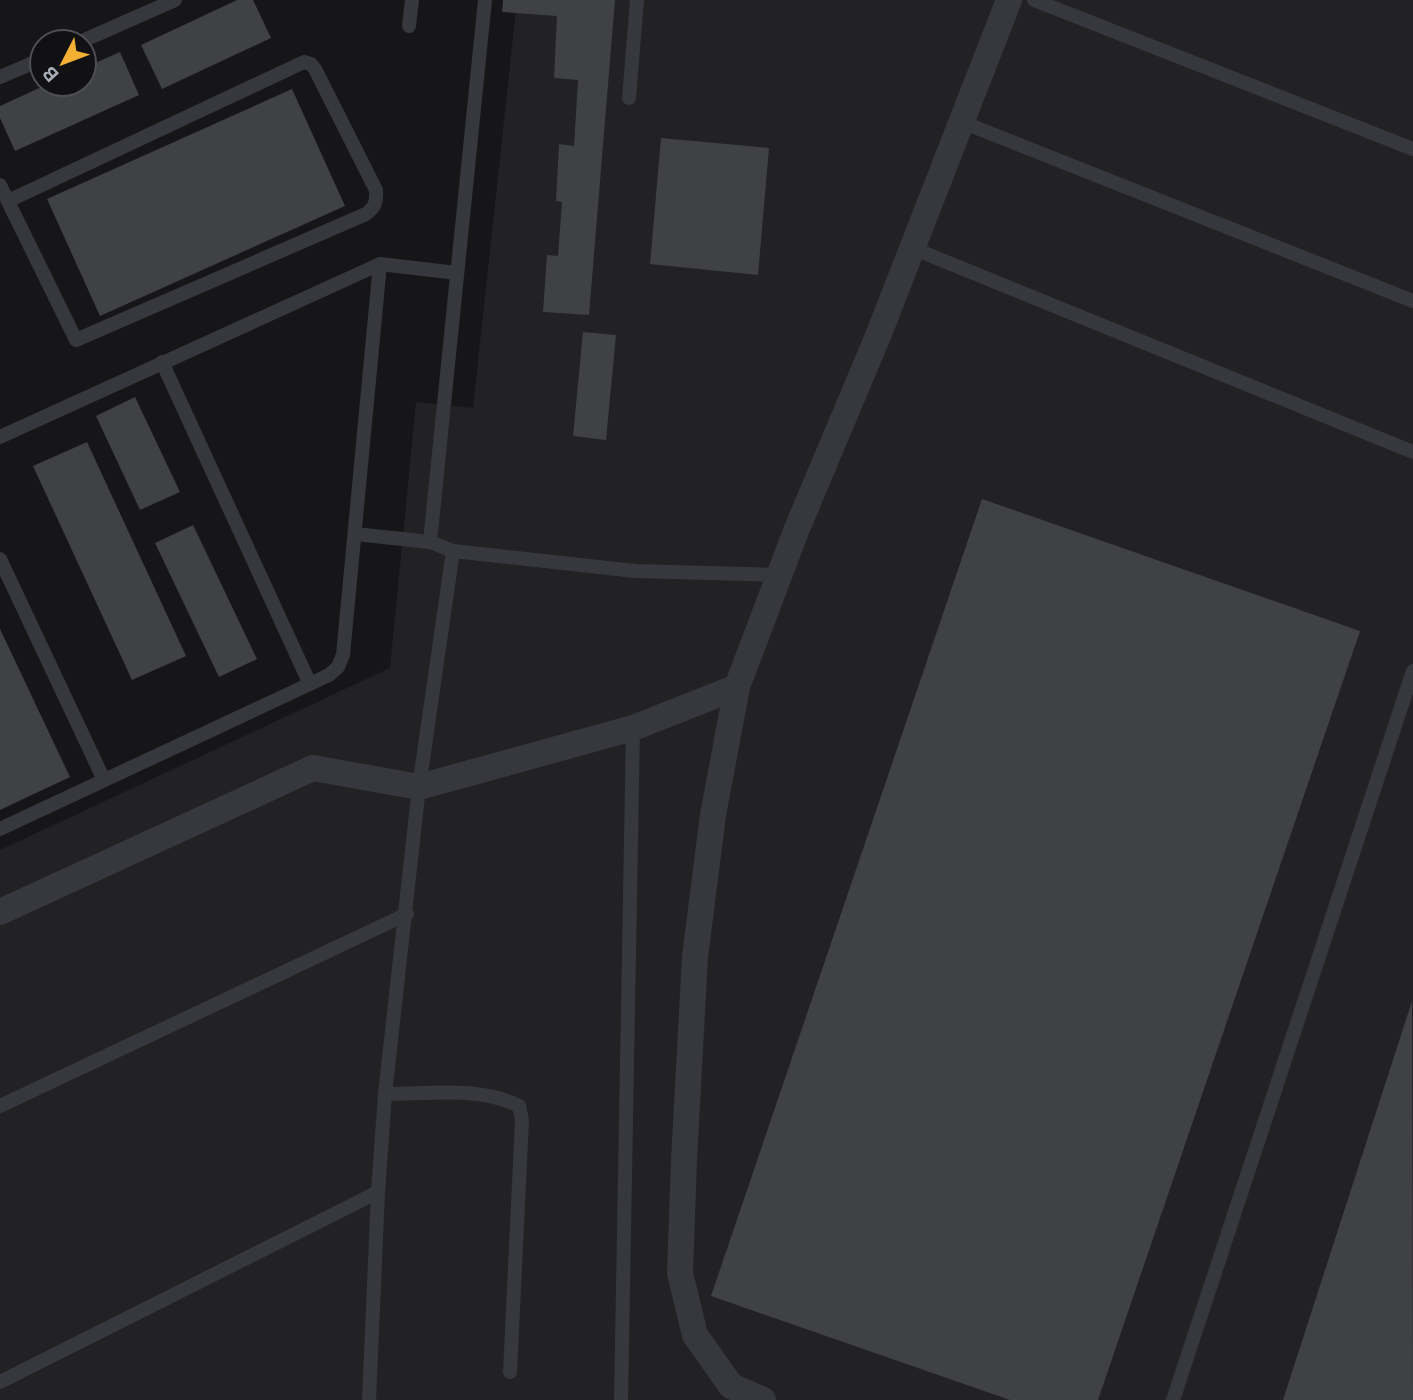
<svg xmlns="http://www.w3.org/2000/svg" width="1413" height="1400" font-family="'Public Sans',sans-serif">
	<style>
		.built { fill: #222225 }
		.building { fill: #404145 }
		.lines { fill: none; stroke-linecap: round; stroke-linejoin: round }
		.lane { stroke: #37383d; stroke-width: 14 }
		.street { stroke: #37383d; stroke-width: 26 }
	</style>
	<rect width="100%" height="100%" fill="#161618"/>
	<polygon class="built" points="517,0 1413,0 1413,1400 0,1400 0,850 390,668 416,402 473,408"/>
	<g class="building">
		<polygon points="237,0 253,0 271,38 162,89 141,45"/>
		<polygon points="503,0 615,0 589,315 543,312 547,255 558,256 562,202 556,201 559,144 574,146 578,80 554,78 557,16 502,12"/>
		<polygon points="120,52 139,95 15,151 0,118 0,106 48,84 84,84 84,68"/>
		<polygon points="292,89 345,206 100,316 47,199"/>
		<polygon points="661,138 769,148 758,275 650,264"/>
		<polygon points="583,332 616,335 606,440 573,436"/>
		<polygon points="135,397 180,492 140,510 96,416"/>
		<polygon points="87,442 186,656 132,680 33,466"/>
		<polygon points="982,499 1360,631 1098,1400 1010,1400 711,1296"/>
		<polygon points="193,525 257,659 219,677 155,543"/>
		<polygon points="0,629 70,777 0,810"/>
		<polygon points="1412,1001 1413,1400 1283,1400"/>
	</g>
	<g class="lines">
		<g class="lane">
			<polyline points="1034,0 1413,149"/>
			<polyline points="409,26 412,0"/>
			<polyline points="80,42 175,0"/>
			<polyline points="0,77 42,59"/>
			<polyline points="629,98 637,0"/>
			<polyline points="962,122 1413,301"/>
			<path d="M0 185 76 340 366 214C375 207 377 202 376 190L315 69 311 64 304 62 8 201"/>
			<polyline points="912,248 1413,452"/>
			<polyline points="380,264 457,273"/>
			<polyline points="162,362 310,684"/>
			<polyline points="0,437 380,264 343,655 338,667 329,675 0,829"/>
			<polyline points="355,534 430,542 453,551 635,571 779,575"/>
			<polyline points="430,542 485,0"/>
			<polyline points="0,559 104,780"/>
			<path d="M385 1094C428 1094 480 1086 519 1106L522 1120 510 1372"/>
			<polyline points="0,1106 407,914"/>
			<polyline points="0,1382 378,1192"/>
			<polyline points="369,1400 378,1192 385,1094 419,787 453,551"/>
			<polyline points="621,1400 633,728"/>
			<polyline points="1173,1400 1413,671"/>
		</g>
		<g class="street">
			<polyline points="0,912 313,768 419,787 633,728 737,687"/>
			<polyline points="763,1400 731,1386 695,1335 680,1273 684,1160 695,957 713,815 737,687 796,531 878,336 1009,0"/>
		</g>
	</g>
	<g transform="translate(63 63) rotate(228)"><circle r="33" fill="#111113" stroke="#4d4f55" stroke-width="2"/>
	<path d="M0-5L12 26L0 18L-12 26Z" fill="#f2b134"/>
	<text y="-10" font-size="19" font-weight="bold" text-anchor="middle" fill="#a8adb8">B</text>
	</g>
</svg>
